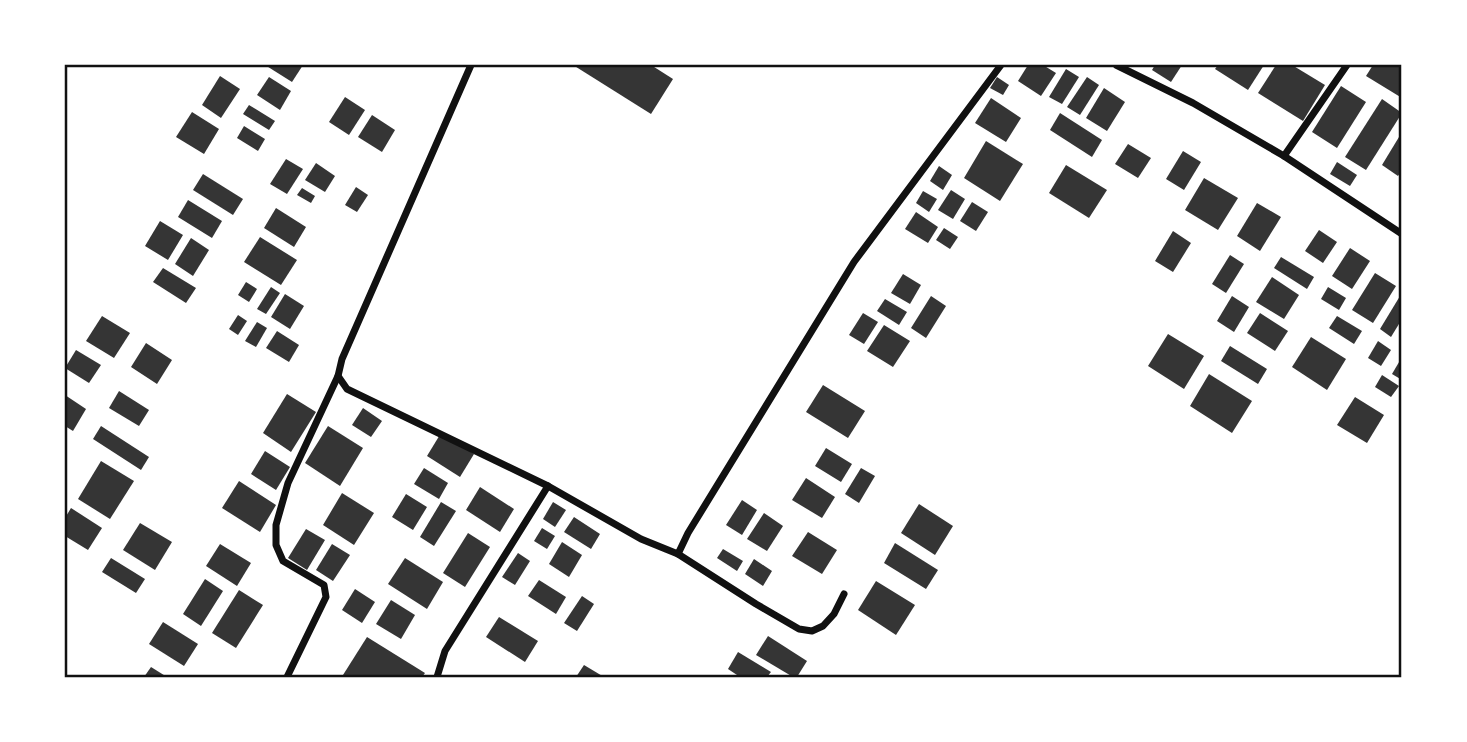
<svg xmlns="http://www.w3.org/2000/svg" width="1467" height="742" font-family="Figtree,sans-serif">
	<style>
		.building { fill: #353535 }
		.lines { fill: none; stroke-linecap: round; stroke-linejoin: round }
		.minor { stroke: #111; stroke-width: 7 }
		.neatline { fill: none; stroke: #111; stroke-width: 2.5 }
	</style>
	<rect width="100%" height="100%" fill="#fff"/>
	<g class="building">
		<polygon points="265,65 303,65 292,82"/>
		<polygon points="573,65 651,65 673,79 651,114"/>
		<polygon points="1028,65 1043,65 1056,73 1041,96 1018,81"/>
		<polygon points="1155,65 1182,65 1171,82 1152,70"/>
		<polygon points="1218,65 1264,65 1248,90 1215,69"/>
		<polygon points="1276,65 1292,65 1325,85 1303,121 1258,93"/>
		<polygon points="1373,65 1402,65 1402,98 1366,76"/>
		<polygon points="1066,69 1079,77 1062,104 1049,97"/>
		<polygon points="220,76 240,89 221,118 202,105"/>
		<polygon points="269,77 291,91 280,110 257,95"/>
		<polygon points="997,77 1009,85 1003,95 990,88"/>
		<polygon points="1087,77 1099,85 1080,115 1067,107"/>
		<polygon points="1341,86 1366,102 1337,148 1312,132"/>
		<polygon points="1104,88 1125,102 1107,131 1086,118"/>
		<polygon points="345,97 365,110 349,135 329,122"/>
		<polygon points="991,98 1021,118 1006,142 975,123"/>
		<polygon points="1382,99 1402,113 1366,170 1345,157"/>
		<polygon points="249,105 275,121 269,130 243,114"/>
		<polygon points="192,112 219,129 204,154 176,137"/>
		<polygon points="1060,113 1102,140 1092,157 1050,130"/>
		<polygon points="372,115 395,130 382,152 358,137"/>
		<polygon points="244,126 265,139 258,151 237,138"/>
		<polygon points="1399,137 1402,139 1402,170 1398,176 1382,165"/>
		<polygon points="986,141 1023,164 1000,201 964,178"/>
		<polygon points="1128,144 1151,158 1138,178 1115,164"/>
		<polygon points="1183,151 1201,162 1184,190 1166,179"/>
		<polygon points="286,159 303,169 287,194 270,184"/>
		<polygon points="1337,162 1357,175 1350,186 1330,174"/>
		<polygon points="316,163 335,176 325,192 305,180"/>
		<polygon points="1066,165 1107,190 1089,218 1049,193"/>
		<polygon points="939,166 952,175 943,190 930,181"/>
		<polygon points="203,174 243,199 233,215 193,190"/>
		<polygon points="1204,178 1238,198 1218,230 1185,210"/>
		<polygon points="356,187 368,195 357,212 345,205"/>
		<polygon points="302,188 315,196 311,203 297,195"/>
		<polygon points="951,190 965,199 953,219 938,210"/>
		<polygon points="923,191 937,199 929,212 916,203"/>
		<polygon points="188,200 222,221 212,238 178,217"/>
		<polygon points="972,202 988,212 976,231 960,221"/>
		<polygon points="1257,203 1281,217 1260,251 1237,236"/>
		<polygon points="276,208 306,227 294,247 264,228"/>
		<polygon points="916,212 938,227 928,243 905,229"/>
		<polygon points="160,221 183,235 168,260 145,246"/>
		<polygon points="944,228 958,237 950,249 936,240"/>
		<polygon points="1319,230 1337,242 1323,263 1305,251"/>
		<polygon points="1173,231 1191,243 1173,272 1155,261"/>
		<polygon points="260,237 297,260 281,285 244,262"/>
		<polygon points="191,238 209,250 193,276 175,264"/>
		<polygon points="1350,248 1370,261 1352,289 1332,276"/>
		<polygon points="1230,255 1244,264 1226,293 1212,284"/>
		<polygon points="1281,257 1314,277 1307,289 1274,268"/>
		<polygon points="163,268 196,288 186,303 153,282"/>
		<polygon points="1375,273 1396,286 1373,323 1352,310"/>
		<polygon points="903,274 921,285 910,304 891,293"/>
		<polygon points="1272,277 1299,295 1284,319 1256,302"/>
		<polygon points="246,282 257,289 249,302 238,295"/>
		<polygon points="271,287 280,293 266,314 257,309"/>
		<polygon points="1328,287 1346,298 1339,310 1321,299"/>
		<polygon points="285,294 304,306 290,329 271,317"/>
		<polygon points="931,296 946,306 926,338 911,328"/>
		<polygon points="1232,296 1249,307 1234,332 1217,321"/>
		<polygon points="1400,296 1402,298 1402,319 1391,337 1380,329"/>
		<polygon points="885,299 907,312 899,325 877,311"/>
		<polygon points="863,313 878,322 864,344 849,335"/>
		<polygon points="1260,313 1288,331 1275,351 1247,333"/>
		<polygon points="238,315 247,321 238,335 229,329"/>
		<polygon points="102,316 130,333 114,358 86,341"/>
		<polygon points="1337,316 1362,331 1354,344 1329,328"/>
		<polygon points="257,322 267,328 256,347 245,341"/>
		<polygon points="884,325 910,341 893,367 867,351"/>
		<polygon points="277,331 299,345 289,362 266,348"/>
		<polygon points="1168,334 1204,356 1184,389 1148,366"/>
		<polygon points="1311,337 1346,359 1327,390 1292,367"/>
		<polygon points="1378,341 1391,350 1381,366 1368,358"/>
		<polygon points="146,343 172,360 157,384 131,367"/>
		<polygon points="1230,346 1267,369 1258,384 1221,361"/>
		<polygon points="76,350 101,365 89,383 65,368"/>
		<polygon points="1402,357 1402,380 1392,374"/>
		<polygon points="1209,374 1252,401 1232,433 1190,406"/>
		<polygon points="1382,375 1399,386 1391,397 1375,387"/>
		<polygon points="823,385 865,411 848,438 806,412"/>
		<polygon points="119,391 149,410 139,426 109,408"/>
		<polygon points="287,394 316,412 291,452 263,433"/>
		<polygon points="65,395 86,409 73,431 65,426"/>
		<polygon points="1355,397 1384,415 1367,443 1337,425"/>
		<polygon points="363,408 382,421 371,437 352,425"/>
		<polygon points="101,426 149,457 141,470 93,439"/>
		<polygon points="328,426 363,448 340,486 305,463"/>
		<polygon points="441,433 474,454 460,477 427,456"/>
		<polygon points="826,448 852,464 841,482 815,466"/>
		<polygon points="265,451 290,467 276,490 251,474"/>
		<polygon points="101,461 134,481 110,519 78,499"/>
		<polygon points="424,468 448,483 439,499 414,484"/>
		<polygon points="861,468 875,476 859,503 845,494"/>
		<polygon points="806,478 835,497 822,518 792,500"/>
		<polygon points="239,481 276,505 260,532 222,508"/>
		<polygon points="480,487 514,509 500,532 466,510"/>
		<polygon points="342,493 374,513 354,545 323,525"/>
		<polygon points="406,494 427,507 413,530 392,517"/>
		<polygon points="742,500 757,510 742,535 726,525"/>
		<polygon points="441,502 456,511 434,546 420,537"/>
		<polygon points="553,502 566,510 555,527 543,519"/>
		<polygon points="919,504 953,526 935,555 901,533"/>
		<polygon points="71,508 102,528 88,550 65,536 65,518"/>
		<polygon points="764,513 783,526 767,551 747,539"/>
		<polygon points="574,517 600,534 591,549 564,532"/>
		<polygon points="140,523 172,542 155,570 123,550"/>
		<polygon points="542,528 555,536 547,549 534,541"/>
		<polygon points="306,529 325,540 307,570 288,558"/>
		<polygon points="808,532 837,550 822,574 792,556"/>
		<polygon points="468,533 490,547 465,587 443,573"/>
		<polygon points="562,542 582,555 569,577 549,564"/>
		<polygon points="895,543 938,570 926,589 884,563"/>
		<polygon points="220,544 251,563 237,586 206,566"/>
		<polygon points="332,544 350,555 333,581 316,570"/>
		<polygon points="723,549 743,561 737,571 717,558"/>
		<polygon points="518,553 530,561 515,585 502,577"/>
		<polygon points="111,558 145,579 136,593 102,572"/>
		<polygon points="405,558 443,582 427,609 388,584"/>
		<polygon points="754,559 772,571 763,586 745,574"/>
		<polygon points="205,579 223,591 201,626 183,614"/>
		<polygon points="539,580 566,597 556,614 528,596"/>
		<polygon points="876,581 915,605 896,635 858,610"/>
		<polygon points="355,589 375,602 362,623 342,610"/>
		<polygon points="239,590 263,605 236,648 212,633"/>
		<polygon points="582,596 594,604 577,631 564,623"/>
		<polygon points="391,600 415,615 401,639 376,624"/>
		<polygon points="499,617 538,641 525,662 486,637"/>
		<polygon points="163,622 198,644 184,666 149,644"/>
		<polygon points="768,636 807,661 797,677 793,677 756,655"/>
		<polygon points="367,637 425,673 422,677 347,677 343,675"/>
		<polygon points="738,652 771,672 767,677 740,677 728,669"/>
		<polygon points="584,665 604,677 576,677"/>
		<polygon points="151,667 167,677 144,677"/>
	</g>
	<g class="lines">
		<g class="minor">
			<polyline points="471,65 342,359 338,376 347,389 548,486 641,539 678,554 688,533 854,262 1001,65"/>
			<polyline points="1116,65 1193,103 1284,156 1402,234"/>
			<polyline points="1284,156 1347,65"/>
			<polyline points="678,554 756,604 799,629 812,631 823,626 834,614 844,594"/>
			<polyline points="287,677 326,597 324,585 283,561 276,545 276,525 288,483 338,376"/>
			<polyline points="437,677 445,651 548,486"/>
		</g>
	</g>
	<rect width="1467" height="742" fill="none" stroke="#ffffff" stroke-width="133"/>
	<rect x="66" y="66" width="1334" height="610" class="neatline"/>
</svg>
